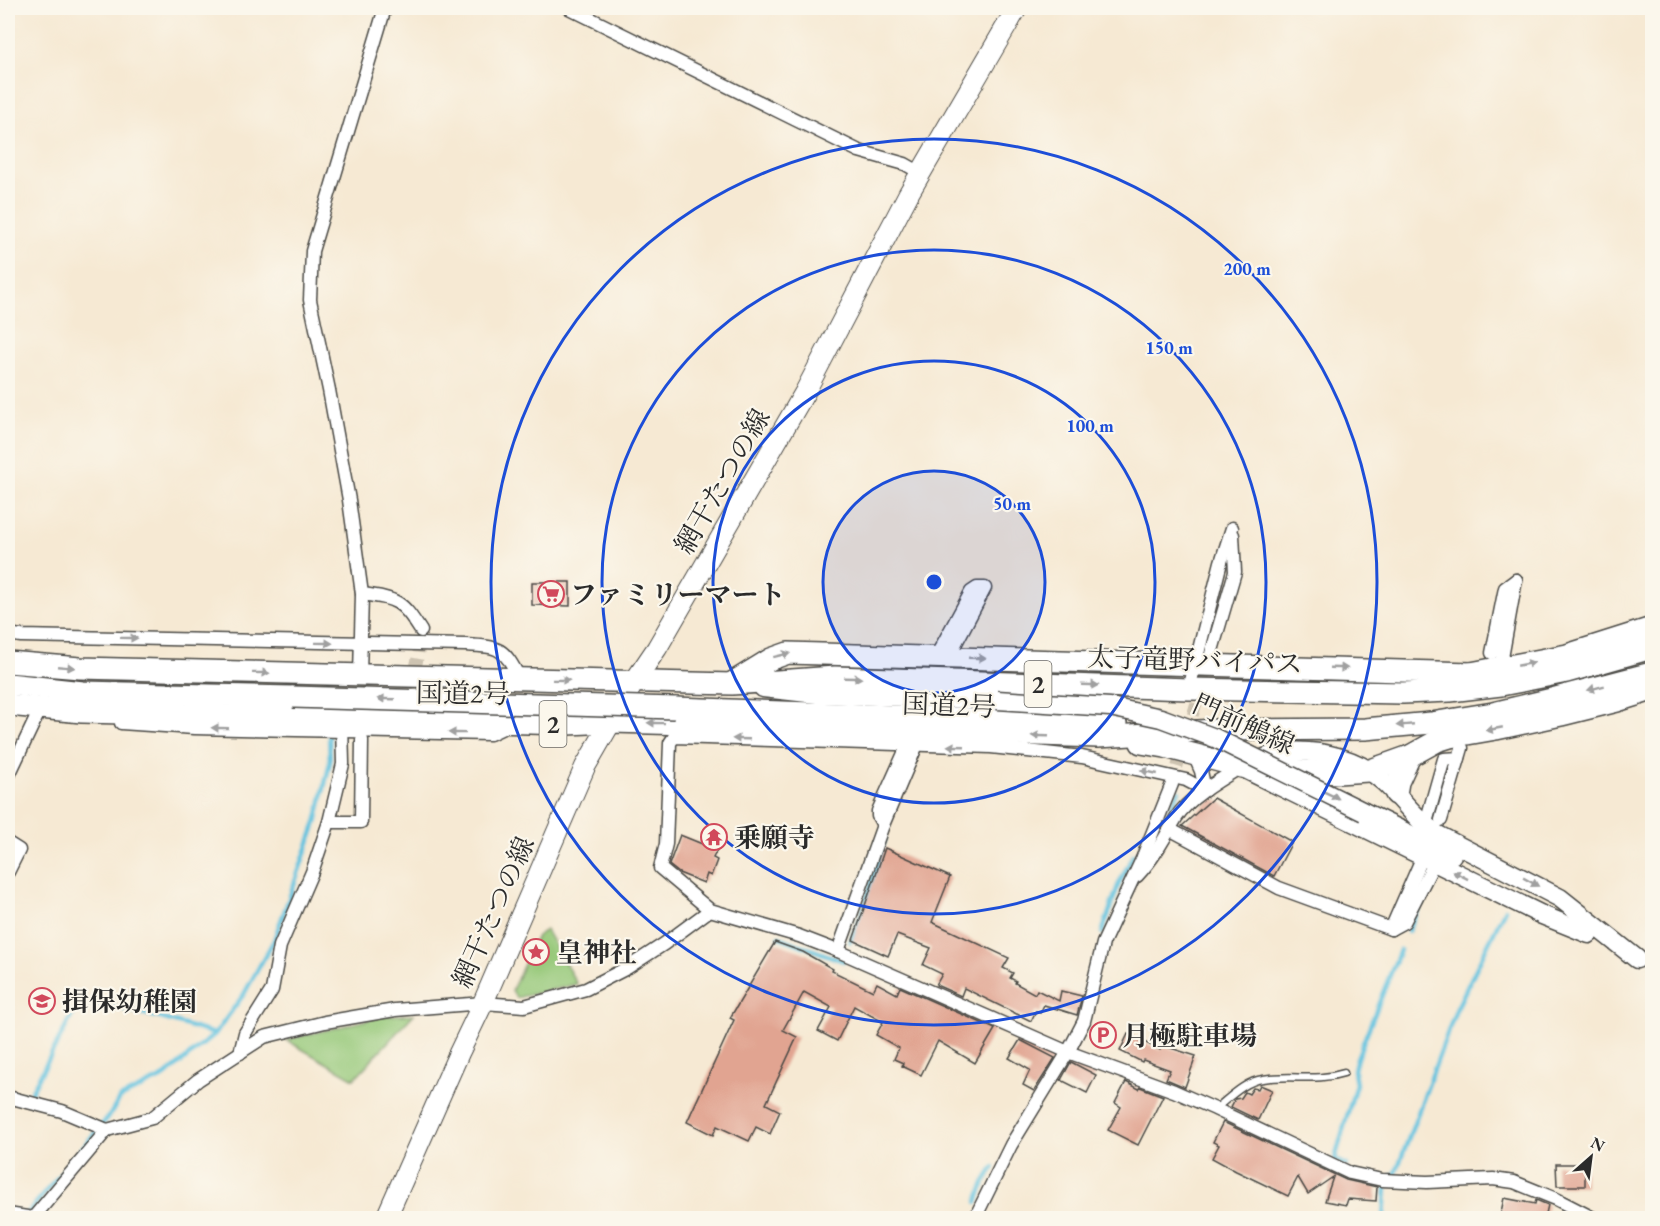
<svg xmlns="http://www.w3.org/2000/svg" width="1660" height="1226" font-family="'EB Garamond','Noto Serif JP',serif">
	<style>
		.green { fill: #95c878; stroke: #607a52; stroke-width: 1.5 }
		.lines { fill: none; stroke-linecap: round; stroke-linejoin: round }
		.stream { stroke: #61c2df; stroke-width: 4.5 }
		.building { fill: #e1a491 }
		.minor-tunnel { stroke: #cdc3b1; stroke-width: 12; stroke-dasharray: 12 6; stroke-linecap: butt }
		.service-casing { stroke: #494844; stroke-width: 9 }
		.minor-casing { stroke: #494844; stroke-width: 15 }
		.secondary-casing { stroke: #494844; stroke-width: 21 }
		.primary-casing { stroke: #494844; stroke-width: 22 }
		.trunk-casing { stroke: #494844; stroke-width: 24 }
		.service { stroke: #fff; stroke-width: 6 }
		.minor { stroke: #fff; stroke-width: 12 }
		.secondary { stroke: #fff; stroke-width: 18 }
		.primary { stroke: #fff; stroke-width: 20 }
		.trunk { stroke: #fff; stroke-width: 21 }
		.secondary-bridge-casing { stroke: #494844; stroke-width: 21; stroke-linecap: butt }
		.trunk-bridge-casing { stroke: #494844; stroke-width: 24; stroke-linecap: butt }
		.secondary-bridge { stroke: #fff; stroke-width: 18 }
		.trunk-bridge { stroke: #fff; stroke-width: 21 }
		.oneway { fill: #a0a0a0 }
		.ring { fill: none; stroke: #1d4ed8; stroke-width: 3 }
		.labels { text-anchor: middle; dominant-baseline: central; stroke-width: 4.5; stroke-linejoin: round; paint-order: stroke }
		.shield { fill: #fbf7ec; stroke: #696865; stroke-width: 1.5 }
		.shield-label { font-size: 26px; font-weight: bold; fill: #2b2b2b }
		.street-label { font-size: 27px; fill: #2b2b2b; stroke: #fbf7ec }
		.poi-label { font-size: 27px; font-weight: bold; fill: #2b2b2b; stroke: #fbf7ec; text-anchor: start }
		.centre { fill: #1d4ed8; stroke: #fbf7ec; stroke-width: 3 }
		.ring-label { font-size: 18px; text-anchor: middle; font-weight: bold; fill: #1d4ed8; stroke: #fbf7ec; stroke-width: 4.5; stroke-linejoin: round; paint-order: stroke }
	</style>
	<rect width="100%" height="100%" fill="#fbf7ec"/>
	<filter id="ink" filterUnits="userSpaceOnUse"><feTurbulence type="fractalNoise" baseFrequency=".0167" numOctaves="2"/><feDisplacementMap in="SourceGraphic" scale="12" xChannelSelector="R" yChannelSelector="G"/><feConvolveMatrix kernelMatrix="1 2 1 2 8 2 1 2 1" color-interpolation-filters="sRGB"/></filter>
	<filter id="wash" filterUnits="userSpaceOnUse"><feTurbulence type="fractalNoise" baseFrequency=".008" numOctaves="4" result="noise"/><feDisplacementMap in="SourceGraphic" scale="24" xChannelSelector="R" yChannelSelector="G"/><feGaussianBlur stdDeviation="1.35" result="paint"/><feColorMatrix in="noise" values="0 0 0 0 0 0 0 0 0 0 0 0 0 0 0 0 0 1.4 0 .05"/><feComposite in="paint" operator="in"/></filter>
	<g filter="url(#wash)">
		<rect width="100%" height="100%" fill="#f6e9d3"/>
		<g class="green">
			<polygon points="546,930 577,984 516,998 512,990 537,936"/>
			<polygon points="414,1014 354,1079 286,1040 384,1016"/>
		</g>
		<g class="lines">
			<g class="stream">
				<polyline points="1155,843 1179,791"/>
				<polyline points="1408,931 1426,892"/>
				<polyline points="1102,933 1118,886 1133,855"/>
				<polyline points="779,937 843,961 844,959"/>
				<polyline points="850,942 862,913 885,838"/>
				<path d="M22 1095 29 1096 78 1004C125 1005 170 1021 215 1034"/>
				<polyline points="1346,1165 1335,1159 1356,1084 1354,1070 1357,1058 1400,950"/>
				<polyline points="1392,1176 1395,1175 1456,1010 1505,909"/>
				<polyline points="977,1202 984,1183 994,1167"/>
				<polyline points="27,1214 110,1115 120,1098 165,1076 215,1034 244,994 274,940 316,823 330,762 329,736"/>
				<polyline points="1603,1215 1652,1216"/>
				<polyline points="1384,1218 1386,1188"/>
			</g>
		</g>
		<g id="blocks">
			<g class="building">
				<polygon points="532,582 570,582 570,606 532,605"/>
				<polygon points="1213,798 1292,842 1274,876 1182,826"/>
				<polygon points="680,835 717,850 713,858 717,860 711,876 707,874 704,883 679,873 669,865"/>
				<polygon points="885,848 950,877 932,922 1009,958 1003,968 1013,973 1010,978 1016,981 1015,983 1035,994 1037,990 1059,1001 1061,991 1082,996 1077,1015 1044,1005 1040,1013 1036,1011 1031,1021 964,988 961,996 936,985 942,974 923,965 931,948 897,935 888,956 853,940"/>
				<polygon points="775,942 803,952 833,969 832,971 873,991 877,983 897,994 900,987 995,1029 975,1063 938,1041 921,1075 902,1066 903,1063 894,1059 899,1048 876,1035 883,1022 854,1006 837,1041 818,1031 831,1007 804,992 783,1030 797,1037 766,1104 780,1111 770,1134 756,1127 749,1141 717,1126 713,1135 687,1122 734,1020 730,1018"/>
				<polygon points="1128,1034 1160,1050 1161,1045 1196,1056 1185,1087 1166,1079 1170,1070 1143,1060 1142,1062 1120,1051"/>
				<polygon points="1020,1040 1055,1058 1034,1091 1023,1085 1030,1070 1009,1058"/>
				<polygon points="1071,1062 1096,1075 1087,1093 1061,1080"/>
				<polygon points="1126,1082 1139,1089 1140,1087 1163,1096 1138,1145 1108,1130 1121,1107 1115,1103"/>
				<polygon points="1260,1085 1272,1090 1258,1120 1231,1107 1235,1099 1241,1098 1245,1092 1249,1094 1253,1088 1258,1089"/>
				<polygon points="1223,1122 1346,1180 1377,1187 1376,1201 1348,1199 1346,1205 1325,1201 1333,1177 1308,1194 1298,1177 1288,1196 1236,1171 1212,1158 1219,1145 1213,1142"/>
				<polygon points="1556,1164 1585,1164 1585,1186 1557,1186"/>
				<polygon points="1504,1198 1535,1204 1536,1200 1548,1205 1545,1218 1500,1217"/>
			</g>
		</g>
	</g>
	<g filter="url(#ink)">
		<use href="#blocks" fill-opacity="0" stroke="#494844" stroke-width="1.5"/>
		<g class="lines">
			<g class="minor-tunnel">
				<path d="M398 702C414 682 419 660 420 635"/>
				<polyline points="1172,784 1209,661"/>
			</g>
			<defs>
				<path id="service" d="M1215 1109C1229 1098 1245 1081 1263 1079 1291 1074 1316 1082 1344 1073"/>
				<g id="minor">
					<polyline points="569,8 859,151 905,164 921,173"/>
					<path d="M362 594C398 599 401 600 421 631"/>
					<path d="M8 634 21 636 465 645C501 647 503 647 520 679"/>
					<polyline points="939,651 971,592 977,588 985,588 947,660"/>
					<polyline points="1492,653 1505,588 1516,580"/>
					<polyline points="1211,654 1235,572 1233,535"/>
					<polyline points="1500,669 1516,580"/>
					<polyline points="360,675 362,594 349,500 329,390 310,300 312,251 385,8"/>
					<polyline points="1189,689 1221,562 1232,528"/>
					<polyline points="121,723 194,728 490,734 507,726"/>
					<polyline points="1194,755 1201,771 1205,790"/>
					<polyline points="8,777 37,716"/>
					<polyline points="1441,820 1462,748"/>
					<polyline points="329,822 361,822 362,740"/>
					<polyline points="883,825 878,816 878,811 905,751"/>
					<polyline points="1425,826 1444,759 1459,758"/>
					<polyline points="1171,830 1279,888 1391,929 1423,856"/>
					<polyline points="8,843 19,850 8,872"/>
					<path d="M1137 876C1154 858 1164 839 1176 818 1188 798 1221 779 1241 767"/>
					<polyline points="710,910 660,868 666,844 670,743 674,737 991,747 1082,757 1186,780 1205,790"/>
					<polyline points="1391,929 1404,922 1430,871"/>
					<polyline points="838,951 883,825 919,740"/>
					<polyline points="240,1053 245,1033 272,990 280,946 312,872 329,822 343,764 342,723"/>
					<polyline points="8,1097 62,1111 107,1130"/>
					<polyline points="8,1214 33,1218 107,1130 152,1118 198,1080 264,1037 325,1022 395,1010 483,1003 524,1006 586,989 627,968 664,944 710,910 799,936 838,951 1068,1052 1174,1091 1215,1109 1350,1173 1382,1180 1427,1182 1493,1179 1514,1182 1556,1199 1593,1218"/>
					<polyline points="975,1218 1011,1145 1068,1052 1084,1021 1103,943 1142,859 1172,784"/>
				</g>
				<g id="secondary">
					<polyline points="763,688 817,694 997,700"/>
					<path d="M1250 764C1261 760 1274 753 1286 752 1320 749 1360 759 1385 783 1404 801 1416 820 1438 835L1560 898 1637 959"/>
					<polyline points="1245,769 1542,915 1589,934"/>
					<polyline points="1364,812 1452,855"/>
				</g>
				<polyline id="primary" points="386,1218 459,1053 483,1003 585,767 634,682 657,648 805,392 909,193 1017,8"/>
				<g id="trunk">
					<polyline points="8,662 80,668 732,684 835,677 1189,689 1403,693 1450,691 1501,685 1567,672 1652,648"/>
					<polyline points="1460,675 1567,655 1652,628"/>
					<polyline points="732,683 771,659 788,653 1472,673"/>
					<polyline points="8,684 83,692 293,697"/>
					<polyline points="8,705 82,712 568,724 611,722 766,726 1098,737 1215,730 1365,729 1431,723 1493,713 1552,699 1652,673"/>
					<polyline points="675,708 1116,724"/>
					<polyline points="1141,743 1165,747 1242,767 1338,773 1368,771 1410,756 1437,741 1450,737 1496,729 1561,715 1617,701 1652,690"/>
					<polyline points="1396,794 1398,782 1410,756"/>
				</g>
			</defs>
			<use href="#service" class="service-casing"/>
			<use href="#minor" class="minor-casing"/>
			<use href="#secondary" class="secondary-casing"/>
			<use href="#primary" class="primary-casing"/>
			<use href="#trunk" class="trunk-casing"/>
			<use href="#service" class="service"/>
			<use href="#minor" class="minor"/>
			<use href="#secondary" class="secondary"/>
			<use href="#primary" class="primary"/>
			<use href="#trunk" class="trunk"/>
			<defs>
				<polyline id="secondary-bridge" points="997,700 1110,707 1161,718 1215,738 1364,812"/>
				<polyline id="trunk-bridge" points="293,697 675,708"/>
			</defs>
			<use href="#secondary-bridge" class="secondary-bridge-casing"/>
			<use href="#trunk-bridge" class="trunk-bridge-casing"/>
			<use href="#secondary-bridge" class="secondary-bridge"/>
			<use href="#trunk-bridge" class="trunk-bridge"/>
		</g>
		<defs><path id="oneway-solid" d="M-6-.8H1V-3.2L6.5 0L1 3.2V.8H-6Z" transform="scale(1.5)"/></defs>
		<g class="oneway">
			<use href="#oneway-solid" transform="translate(129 638) rotate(1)"/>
			<use href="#oneway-solid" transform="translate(324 643) rotate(1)"/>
			<use href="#oneway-solid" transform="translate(782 655) rotate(-14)"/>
			<use href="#oneway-solid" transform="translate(977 658) rotate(2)"/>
			<use href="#oneway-solid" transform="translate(1526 664) rotate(-11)"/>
			<use href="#oneway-solid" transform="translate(66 667) rotate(5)"/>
			<use href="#oneway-solid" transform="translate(1339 668) rotate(2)"/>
			<use href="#oneway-solid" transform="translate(261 673) rotate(1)"/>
			<use href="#oneway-solid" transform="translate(853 678) rotate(2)"/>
			<use href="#oneway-solid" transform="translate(561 680) rotate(1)"/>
			<use href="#oneway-solid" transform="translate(1090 685) rotate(2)"/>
			<use href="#oneway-solid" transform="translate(1596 688) rotate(165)"/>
			<use href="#oneway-solid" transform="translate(386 699) rotate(-178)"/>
			<use href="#oneway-solid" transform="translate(656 723) rotate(-179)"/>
			<use href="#oneway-solid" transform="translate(1405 725) rotate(175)"/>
			<use href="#oneway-solid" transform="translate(220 728) rotate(-179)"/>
			<use href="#oneway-solid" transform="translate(1494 729) rotate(169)"/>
			<use href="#oneway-solid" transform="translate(457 733) rotate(-179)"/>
			<use href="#oneway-solid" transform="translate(1040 736) rotate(-178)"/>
			<use href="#oneway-solid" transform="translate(741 739) rotate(-178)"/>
			<use href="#oneway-solid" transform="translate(956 746) rotate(-178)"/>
			<use href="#oneway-solid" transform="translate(1149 772) rotate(-167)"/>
			<use href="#oneway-solid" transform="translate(1331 795) rotate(26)"/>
			<use href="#oneway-solid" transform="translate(1460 875) rotate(-153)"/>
			<use href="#oneway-solid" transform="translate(1531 882) rotate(29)"/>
		</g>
	</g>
	<circle cx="934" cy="582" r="111" fill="#1d4ed8" fill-opacity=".12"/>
	<g class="ring">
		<circle cx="934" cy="582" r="111"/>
		<circle cx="934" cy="582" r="221"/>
		<circle cx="934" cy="582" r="332"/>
		<circle cx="934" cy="582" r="443"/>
	</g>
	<defs>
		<symbol id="supermarket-ring" viewBox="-11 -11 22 22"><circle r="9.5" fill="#fbf7ec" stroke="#d1495b" stroke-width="1.5"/><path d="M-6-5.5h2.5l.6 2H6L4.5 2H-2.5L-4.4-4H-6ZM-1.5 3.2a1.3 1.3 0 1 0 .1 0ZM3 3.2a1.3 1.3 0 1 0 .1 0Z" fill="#d1495b"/></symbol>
		<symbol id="temple-ring" viewBox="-11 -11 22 22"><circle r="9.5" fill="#fbf7ec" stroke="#d1495b" stroke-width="1.5"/><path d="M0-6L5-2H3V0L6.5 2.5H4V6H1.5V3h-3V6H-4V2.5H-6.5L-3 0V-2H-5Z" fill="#d1495b"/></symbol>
		<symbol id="sight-ring" viewBox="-11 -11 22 22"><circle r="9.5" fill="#fbf7ec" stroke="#d1495b" stroke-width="1.5"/><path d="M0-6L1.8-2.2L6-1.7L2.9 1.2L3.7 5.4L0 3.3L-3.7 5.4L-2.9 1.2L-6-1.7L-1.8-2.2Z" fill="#d1495b"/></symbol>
		<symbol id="school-ring" viewBox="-11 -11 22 22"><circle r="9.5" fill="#fbf7ec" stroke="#d1495b" stroke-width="1.5"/><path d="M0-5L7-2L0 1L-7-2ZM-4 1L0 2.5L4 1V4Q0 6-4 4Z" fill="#d1495b"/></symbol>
		<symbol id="parking-ring" viewBox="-11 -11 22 22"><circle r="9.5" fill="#fbf7ec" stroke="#d1495b" stroke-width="1.5"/><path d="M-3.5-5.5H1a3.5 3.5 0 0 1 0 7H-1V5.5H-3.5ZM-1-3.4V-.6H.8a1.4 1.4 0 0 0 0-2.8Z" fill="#d1495b"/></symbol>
	</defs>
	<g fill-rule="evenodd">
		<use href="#supermarket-ring" x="536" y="579" width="30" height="30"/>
		<use href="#temple-ring" x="699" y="822" width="30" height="30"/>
		<use href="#sight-ring" x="521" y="937" width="30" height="30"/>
		<use href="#school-ring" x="27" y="986" width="30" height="30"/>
		<use href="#parking-ring" x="1088" y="1020" width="30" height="30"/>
	</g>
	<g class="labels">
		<g class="shield">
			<rect x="1024.5" y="661" width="27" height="46" rx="4.5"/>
			<rect x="539.5" y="701" width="27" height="46" rx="4.5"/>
		</g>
		<g class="shield-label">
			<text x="1038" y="684">2</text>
			<text x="553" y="724">2</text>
		</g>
		<g class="street-label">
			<text transform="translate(722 481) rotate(-60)">網干たつの線</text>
			<text transform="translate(1195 660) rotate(2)">太子竜野バイパス</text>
			<text transform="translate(463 693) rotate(1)">国道2号</text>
			<text transform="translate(949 705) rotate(2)">国道2号</text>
			<text transform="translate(1244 724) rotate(24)">門前鵤線</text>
			<text transform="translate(493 912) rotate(-66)">網干たつの線</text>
		</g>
		<g class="poi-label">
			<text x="570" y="594">ファミリーマート</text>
			<text x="734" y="837">乗願寺</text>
			<text x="556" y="952">皇神社</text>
			<text x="62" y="1001">揖保幼稚園</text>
			<text x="1122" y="1035">月極駐車場</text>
		</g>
	</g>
	<circle cx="934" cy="582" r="9" class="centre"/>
	<g class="ring-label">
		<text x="1247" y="275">200 m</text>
		<text x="1169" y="354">150 m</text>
		<text x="1090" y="432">100 m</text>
		<text x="1012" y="510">50 m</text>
	</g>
	<rect width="1660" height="1226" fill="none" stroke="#fbf7ec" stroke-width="30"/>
	<g transform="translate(1591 1157) rotate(28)" stroke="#fbf7ec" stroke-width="4.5" paint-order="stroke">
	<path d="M0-4.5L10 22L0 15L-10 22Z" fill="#2b2b2b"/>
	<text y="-9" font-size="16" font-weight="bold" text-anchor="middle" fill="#2b2b2b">N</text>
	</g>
</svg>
